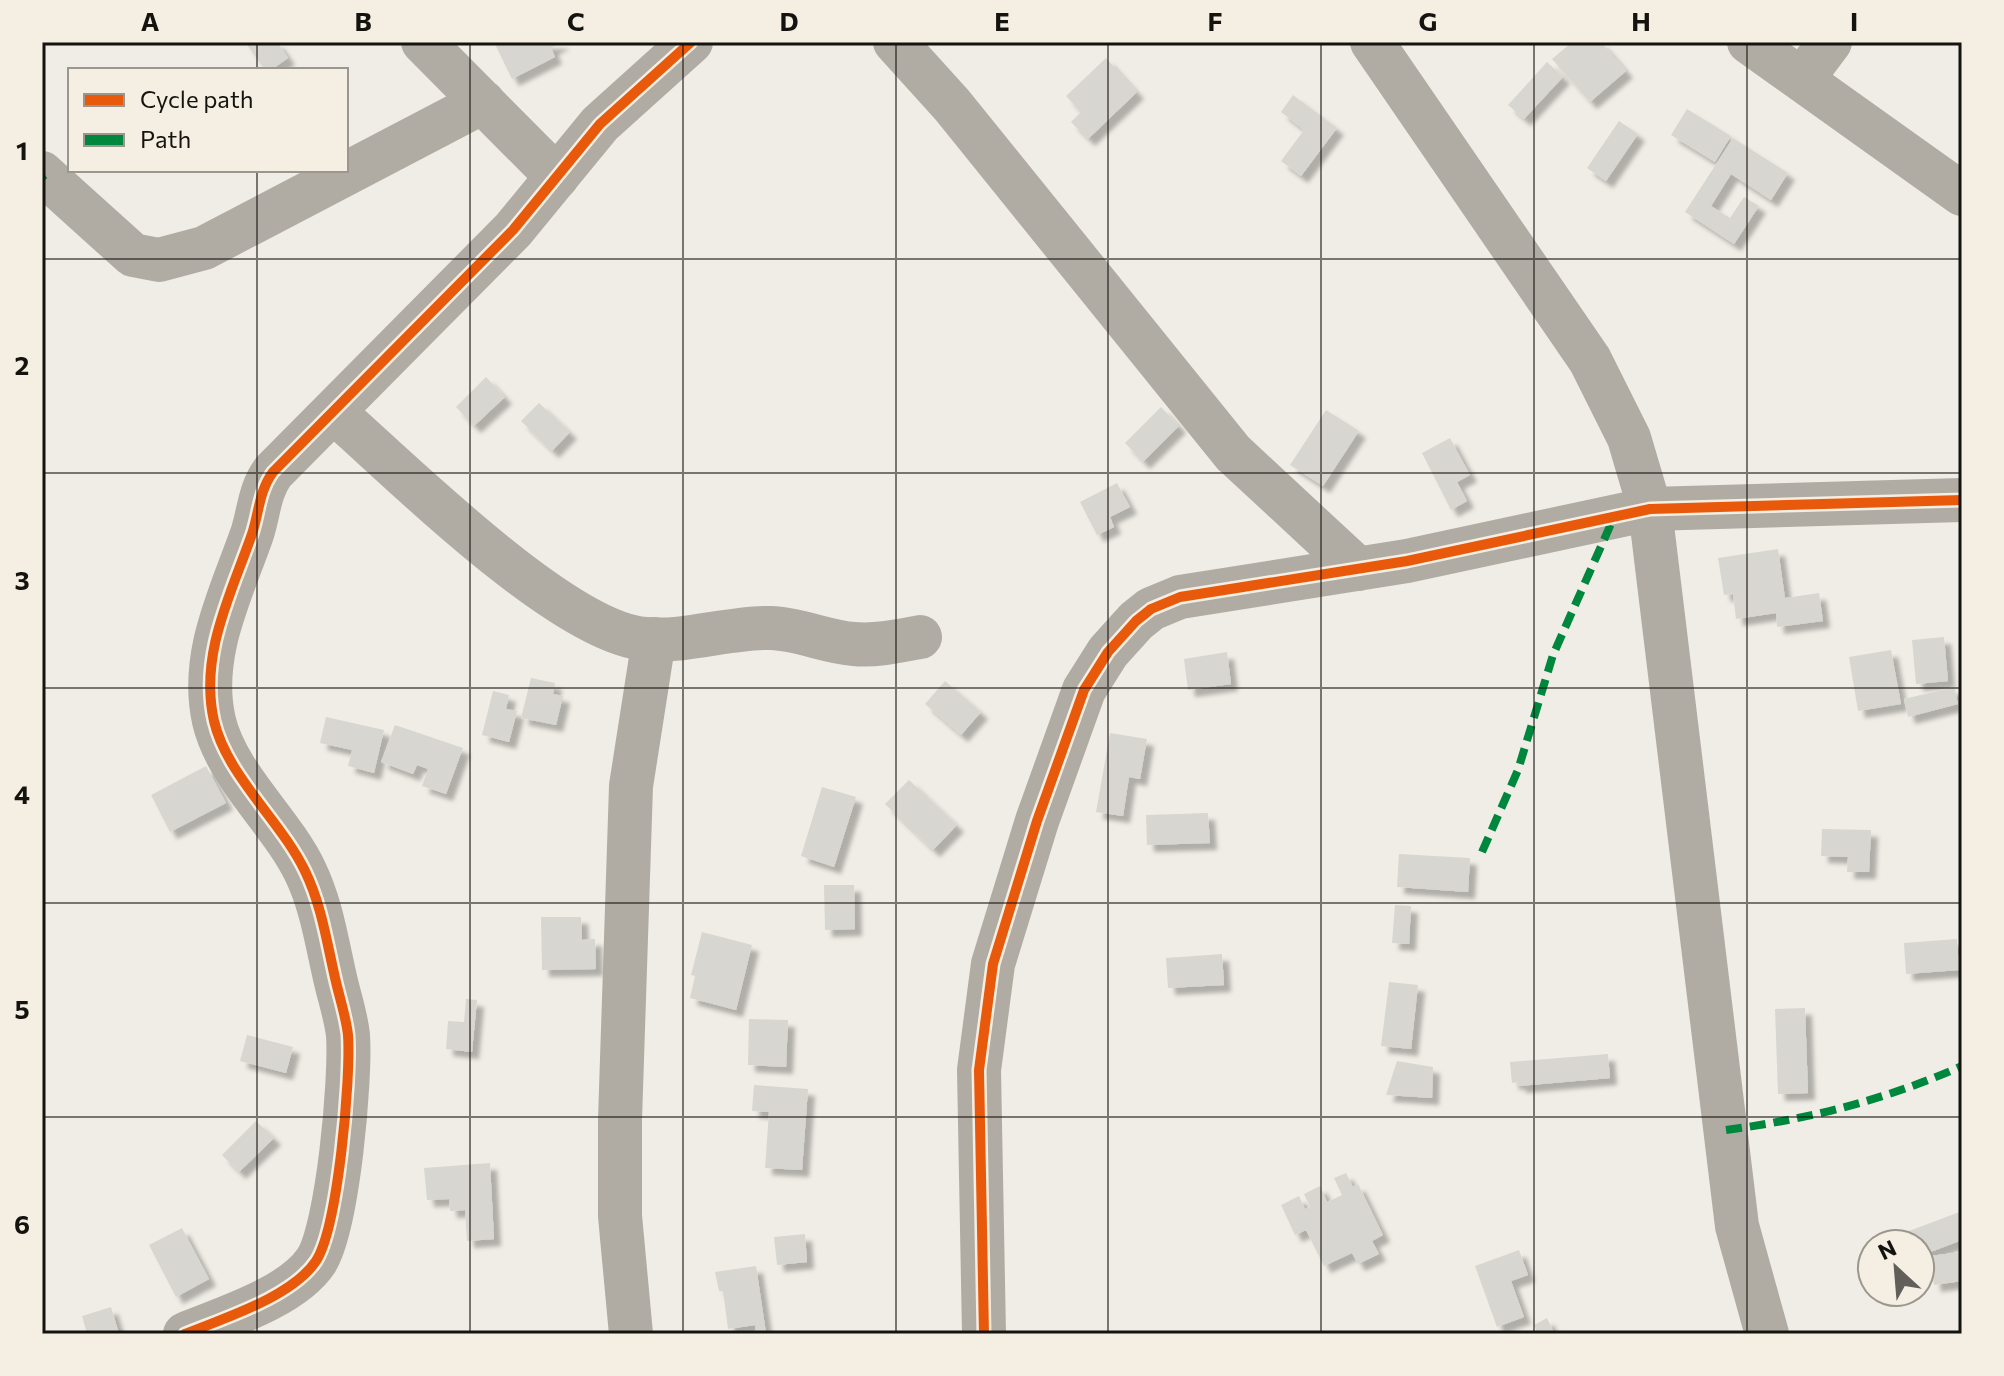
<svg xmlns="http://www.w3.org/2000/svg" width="2004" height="1376" font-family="Commissioner,sans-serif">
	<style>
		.building { fill: #d8d6d0; filter: url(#shadow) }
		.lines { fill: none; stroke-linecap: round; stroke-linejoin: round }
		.minor { stroke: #b1aca3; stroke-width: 44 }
		.quiet { stroke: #00873e; stroke-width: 8; stroke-dasharray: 16 8; stroke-linecap: butt }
		.cycleway-casing { stroke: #f4efe2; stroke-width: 15 }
		.cycleway { stroke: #e8590c; stroke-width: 10 }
		.grid { fill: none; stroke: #15130f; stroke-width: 2; stroke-opacity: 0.55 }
		.neatline { fill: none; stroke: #15130f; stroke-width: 3 }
		.grid-label { font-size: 26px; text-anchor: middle; font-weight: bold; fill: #15130f }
	</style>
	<defs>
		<filter id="shadow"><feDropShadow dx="7" dy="7" stdDeviation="2" flood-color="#0004"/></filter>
	</defs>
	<rect width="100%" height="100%" fill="#f0ede6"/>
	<g class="building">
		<polygon points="245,42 277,42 288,58 271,70 265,70"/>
		<polygon points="494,42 563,42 551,48 555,57 512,79"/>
		<polygon points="1572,42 1601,42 1626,71 1590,102 1552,59"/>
		<polygon points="1106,58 1137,92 1088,139 1071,122 1081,112 1066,96"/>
		<polygon points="1547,62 1563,77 1524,119 1508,105"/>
		<polygon points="1293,95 1337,128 1301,176 1281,161 1304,130 1281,112"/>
		<polygon points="1687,109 1731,136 1715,162 1671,135"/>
		<polygon points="1619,121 1638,134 1606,181 1587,168"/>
		<polygon points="1733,138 1788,173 1771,200 1731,174 1711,206 1730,218 1744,197 1759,206 1734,244 1685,212"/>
		<polygon points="486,377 505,397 474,426 456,407"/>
		<polygon points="539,403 570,432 552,451 521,421"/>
		<polygon points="1161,407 1179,426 1143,462 1125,443"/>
		<polygon points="1326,410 1359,431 1323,486 1290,465"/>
		<polygon points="1450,438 1470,475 1457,482 1467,501 1451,510 1422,453"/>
		<polygon points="1117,483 1130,507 1110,517 1114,527 1097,535 1080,502"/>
		<polygon points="1778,549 1785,598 1819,593 1823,621 1777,627 1776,613 1736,619 1733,594 1724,595 1718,558"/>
		<polygon points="1944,637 1948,681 1916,684 1912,640"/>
		<polygon points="1891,650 1901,704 1858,711 1849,657"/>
		<polygon points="1227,652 1231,684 1188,690 1184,659"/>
		<polygon points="531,678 555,683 553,694 563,696 556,725 521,718"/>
		<polygon points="945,681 981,712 961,735 925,704"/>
		<polygon points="1954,687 1958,704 1908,717 1904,699"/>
		<polygon points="493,691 509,695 506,709 517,711 509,742 482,735"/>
		<polygon points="326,717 384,730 374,773 348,766 352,750 320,743"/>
		<polygon points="395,725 463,748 446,794 422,786 428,769 417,765 413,774 381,762"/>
		<polygon points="1110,733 1147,739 1140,779 1129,777 1123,816 1096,812"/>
		<polygon points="206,766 226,803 170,832 151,795"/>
		<polygon points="909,780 957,825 933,850 885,804"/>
		<polygon points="822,787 856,797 834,867 801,856"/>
		<polygon points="1208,813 1210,843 1147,845 1146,815"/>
		<polygon points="1822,829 1871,830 1869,872 1847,872 1848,857 1821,856"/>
		<polygon points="1399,854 1470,858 1468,892 1397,887"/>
		<polygon points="824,885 854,885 855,929 825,930"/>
		<polygon points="1395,905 1411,906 1409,944 1392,943"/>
		<polygon points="541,917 581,917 582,940 595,939 596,969 542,970"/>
		<polygon points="702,932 752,945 736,1010 690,998 695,976 691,975"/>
		<polygon points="1957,939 1959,970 1906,974 1904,943"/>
		<polygon points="1222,954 1224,985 1168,988 1166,958"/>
		<polygon points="1389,982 1418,985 1411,1049 1381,1046"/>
		<polygon points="466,999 477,1000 472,1052 446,1049 448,1021 464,1022"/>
		<polygon points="1805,1008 1808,1093 1778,1094 1775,1009"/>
		<polygon points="749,1019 788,1020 786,1067 748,1065"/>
		<polygon points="247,1035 293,1047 286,1073 240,1061"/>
		<polygon points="1608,1054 1610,1078 1519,1086 1518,1082 1512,1083 1510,1062"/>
		<polygon points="1397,1061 1433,1067 1432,1098 1386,1095"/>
		<polygon points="754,1085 808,1089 802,1170 765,1168 769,1112 752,1111"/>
		<polygon points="256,1121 274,1138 239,1172 222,1155"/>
		<polygon points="490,1163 494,1239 467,1241 465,1210 450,1211 449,1199 427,1200 424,1168"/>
		<polygon points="1346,1173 1353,1187 1358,1184 1383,1235 1372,1241 1379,1254 1358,1264 1352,1253 1324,1266 1306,1230 1295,1235 1281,1205 1299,1196 1305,1209 1310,1207 1304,1194 1320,1186 1327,1202 1342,1195 1334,1178"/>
		<polygon points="1962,1211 1962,1240 1920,1256 1920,1244 1913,1244 1909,1231"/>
		<polygon points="182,1228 209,1279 176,1297 149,1245"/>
		<polygon points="805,1234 807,1262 777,1265 774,1237"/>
		<polygon points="1519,1250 1528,1275 1511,1281 1524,1317 1497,1327 1475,1266"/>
		<polygon points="1962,1252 1962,1281 1934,1285 1930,1256"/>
		<polygon points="756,1266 766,1333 756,1334 755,1325 728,1329 723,1291 719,1291 715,1272"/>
		<polygon points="111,1307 119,1334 87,1334 82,1316"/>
		<polygon points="1547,1318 1553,1331 1538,1334 1534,1325"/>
	</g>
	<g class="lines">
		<g class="minor">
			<polyline points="423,42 557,177"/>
			<polyline points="895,42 952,105 1233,453 1358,569"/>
			<polyline points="1372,42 1590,360 1629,438 1650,509 1737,1226 1767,1334"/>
			<polyline points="1749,42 1962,194"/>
			<polyline points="1803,78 1830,42"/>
			<polyline points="42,173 133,255 159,260 204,248 483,102"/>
			<path d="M335 413C401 471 562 632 645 639 686 643 729 627 771 628 800 629 826 642 854 644 876 646 899 641 920 637"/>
			<path d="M185 1334C224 1318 292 1297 316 1261 338 1227 351 1078 348 1035 346 1017 340 999 336 982 327 944 322 906 305 871 281 821 227 776 214 721 199 655 231 594 252 534 259 513 259 491 273 472L513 230 600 124 691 42"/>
			<polyline points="631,1334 620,1216 620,1120 631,786 654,639"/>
			<polyline points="984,1334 979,1070 993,964 1037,821 1084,690 1108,652 1136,621 1151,609 1180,597 1407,561 1650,509 1962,500"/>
		</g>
		<g class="quiet">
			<polyline points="42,177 45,175"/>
			<polyline points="1482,852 1518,770 1553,655 1614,517"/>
			<path d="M1726 1130C1809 1119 1885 1100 1962 1066"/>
		</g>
		<defs>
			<g id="cycleway">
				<path d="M185 1334C224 1318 292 1297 316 1261 338 1227 351 1078 348 1035 346 1017 340 999 336 982 327 944 322 906 305 871 281 821 227 776 214 721 199 655 231 594 252 534 259 513 259 491 273 472L513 230 600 124 691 42"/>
				<polyline points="984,1334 979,1070 993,964 1037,821 1084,690 1108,652 1136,621 1151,609 1180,597 1407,561 1650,509 1962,500"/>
			</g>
		</defs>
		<use href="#cycleway" class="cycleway-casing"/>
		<use href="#cycleway" class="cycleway"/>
	</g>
	<path class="grid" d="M257 42V70M470 42V1334M683 42V1334M896 42V1334M1108 42V1334M1321 42V1334M1534 42V1334M1747 42V1334M257 170V1334M42 259H1962M42 473H1962M42 688H1962M42 903H1962M42 1117H1962"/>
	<rect width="2004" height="1376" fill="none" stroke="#f4efe2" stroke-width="88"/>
	<rect x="68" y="68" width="280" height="104" fill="#f4efe2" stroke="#9b978e" stroke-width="2"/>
	<rect x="84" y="94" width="40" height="12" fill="#e8590c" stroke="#9b978e" stroke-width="2"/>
	<text x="140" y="108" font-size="24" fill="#15130f">Cycle path</text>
	<rect x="84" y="134" width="40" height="12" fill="#00873e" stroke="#9b978e" stroke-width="2"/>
	<text x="140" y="148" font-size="24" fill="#15130f">Path</text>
	<g transform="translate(1896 1268) rotate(334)"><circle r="38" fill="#f4efe2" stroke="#9b978e" stroke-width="2"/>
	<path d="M0-6L14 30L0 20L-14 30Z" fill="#625f5a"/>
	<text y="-12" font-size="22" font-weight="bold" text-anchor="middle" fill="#15130f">N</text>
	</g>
	<rect x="44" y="44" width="1916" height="1288" class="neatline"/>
	<g class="grid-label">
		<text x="150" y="31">A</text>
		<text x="363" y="31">B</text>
		<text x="576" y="31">C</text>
		<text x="789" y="31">D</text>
		<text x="1002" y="31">E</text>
		<text x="1215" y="31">F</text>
		<text x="1428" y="31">G</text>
		<text x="1641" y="31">H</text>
		<text x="1854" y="31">I</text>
		<text x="22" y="160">1</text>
		<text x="22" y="375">2</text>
		<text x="22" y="590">3</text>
		<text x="22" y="804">4</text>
		<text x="22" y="1019">5</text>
		<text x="22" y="1234">6</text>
	</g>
</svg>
